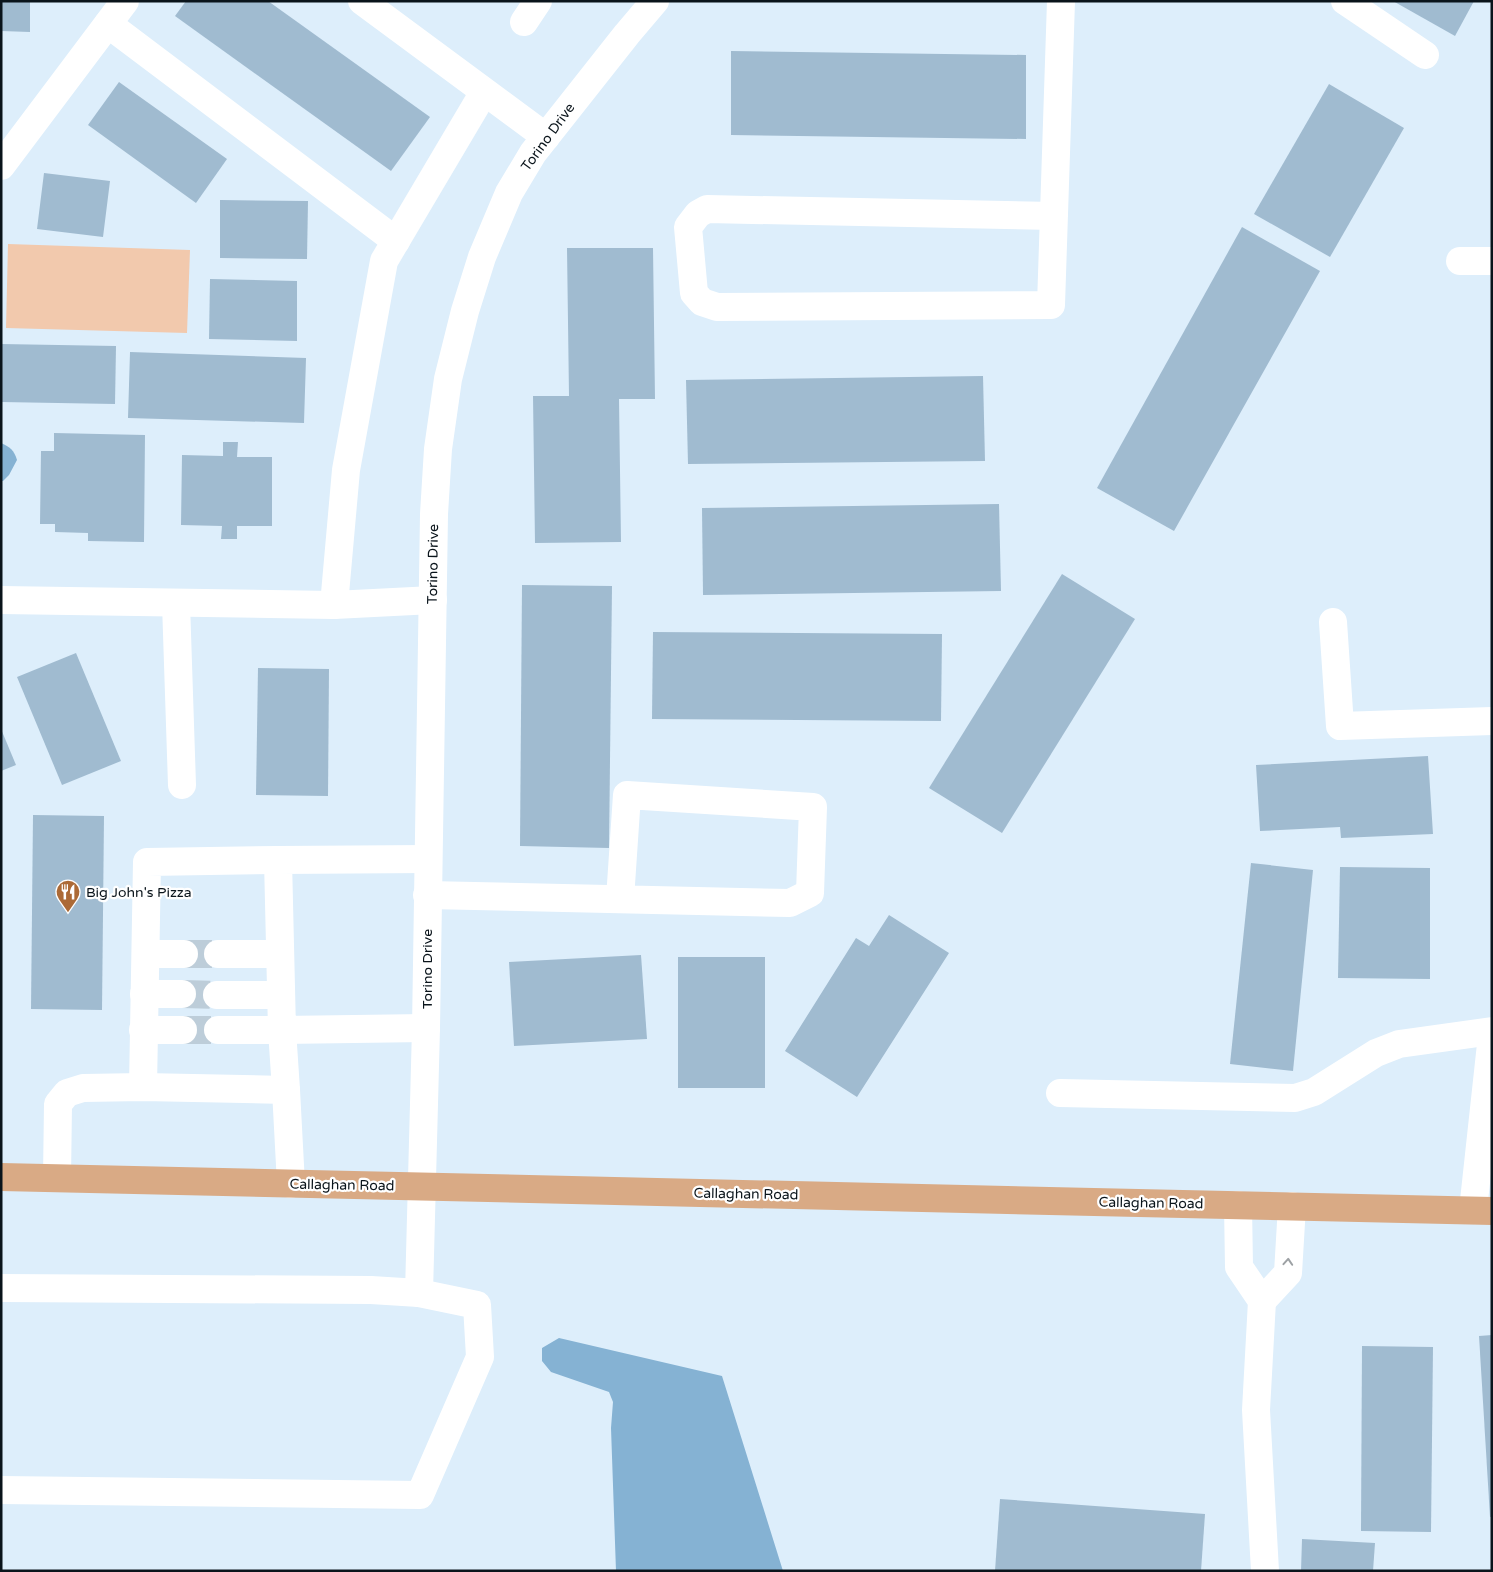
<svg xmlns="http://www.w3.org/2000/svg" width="1493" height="1572" font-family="'Varela Round',sans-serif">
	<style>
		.green { fill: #f2c9ad }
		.water { fill: #85b2d3 }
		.building { fill: #a0bbd0 }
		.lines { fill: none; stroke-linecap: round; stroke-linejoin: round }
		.minor-tunnel { stroke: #bdcdd9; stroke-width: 28; stroke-dasharray: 28 14; stroke-linecap: butt }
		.minor { stroke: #fff; stroke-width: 28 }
		.major { stroke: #d9aa85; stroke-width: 28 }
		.oneway { stroke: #9da1a4 }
		.labels { text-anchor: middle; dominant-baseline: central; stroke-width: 4.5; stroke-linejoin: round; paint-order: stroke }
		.street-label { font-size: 14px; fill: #0a141b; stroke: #fff }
		.poi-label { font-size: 14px; fill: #0a141b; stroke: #fff; text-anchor: start }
	</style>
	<rect width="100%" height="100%" fill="#ddeefb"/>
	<polygon class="green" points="8,244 190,250 187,333 6,328"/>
	<g class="water">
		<path d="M1 443C10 447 14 450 17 460L9 475 3 481H1Z"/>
		<polygon points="559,1338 722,1376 783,1571 616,1571 611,1428 613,1402 609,1392 551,1372 542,1361 542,1348"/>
	</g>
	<g class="building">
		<polygon points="1,1 30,1 30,32 1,31"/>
		<polygon points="186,1 268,1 430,117 391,171 175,16"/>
		<polygon points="1393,1 1474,1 1455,36"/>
		<polygon points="731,51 1026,55 1026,139 731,135"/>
		<polygon points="119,82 227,159 196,203 88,125"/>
		<polygon points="1329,84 1404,128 1330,257 1254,214"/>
		<polygon points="44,173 110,181 103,237 37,229"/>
		<polygon points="220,200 308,201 307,259 220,258"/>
		<polygon points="1242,227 1320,271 1174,531 1097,488"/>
		<polygon points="567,248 653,248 655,399 619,399 621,542 535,543 533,396 569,396"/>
		<polygon points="210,279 297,281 297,341 209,339"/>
		<polygon points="1,344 116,346 115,404 1,402"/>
		<polygon points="130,352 306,358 304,423 128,418"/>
		<polygon points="983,376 985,461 688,464 686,380"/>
		<polygon points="54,433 145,435 144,542 88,541 88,533 55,532 55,524 40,524 41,451 54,451"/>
		<polygon points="223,442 238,442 237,457 272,457 272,526 237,526 237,539 221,539 222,526 181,525 182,455 223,456"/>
		<polygon points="999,504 1001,591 703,595 702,508"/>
		<polygon points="1062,574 1135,619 1002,833 929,788"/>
		<polygon points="522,585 612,586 609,848 520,846"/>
		<polygon points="653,632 942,634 941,721 652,719"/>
		<polygon points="76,653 121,761 62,785 17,677"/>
		<polygon points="258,668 329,669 328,796 256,795"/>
		<polygon points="1,729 16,765 1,771"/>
		<polygon points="1428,756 1433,834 1341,838 1340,827 1260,831 1256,765"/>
		<polygon points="33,815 104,816 102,1010 31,1009"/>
		<polygon points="1251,863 1313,870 1293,1071 1230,1064"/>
		<polygon points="1340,867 1430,868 1430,979 1338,978"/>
		<polygon points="889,915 949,953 857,1097 785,1051 856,938 869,946"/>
		<polygon points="641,955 647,1039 514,1046 509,962"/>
		<rect x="678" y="957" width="87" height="131"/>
		<polygon points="1492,1335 1492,1517 1490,1517 1479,1336"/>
		<polygon points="1362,1346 1433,1347 1431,1532 1361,1531"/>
		<polygon points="1000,1499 1205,1514 1201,1571 995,1571"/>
		<polygon points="1302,1539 1375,1543 1373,1571 1301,1571"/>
	</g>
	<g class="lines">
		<g class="minor-tunnel">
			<polyline points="184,954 218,954"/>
			<polyline points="182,994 217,995"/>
			<polyline points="183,1030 218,1030"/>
		</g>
		<g class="minor">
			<polyline points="362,1 546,137"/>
			<polyline points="1345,1 1425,55"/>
			<polyline points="524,22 538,1"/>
			<polyline points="108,24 396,241"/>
			<polyline points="1,166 125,1"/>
			<polyline points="1054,216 707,209 698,214 688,227 694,293 702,302 717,307 1051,305 1061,1"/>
			<polyline points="1460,261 1492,261"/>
			<polyline points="1,600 334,605"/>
			<polyline points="433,600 334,605 346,470 384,261 484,92"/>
			<polyline points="176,603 182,785"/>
			<polyline points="1333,622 1340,726 1492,721"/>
			<polyline points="427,895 790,903 810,893 813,807 627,795 620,899"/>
			<polyline points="146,954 184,954"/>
			<polyline points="218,954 280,954"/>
			<polyline points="144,994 182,994"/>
			<polyline points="217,995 281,995"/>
			<polyline points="426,1028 282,1030 278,860 428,859"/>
			<polyline points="143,1030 183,1030"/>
			<polyline points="218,1030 282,1030 286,1090"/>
			<polyline points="143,1087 147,862 278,860"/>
			<polyline points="1060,1093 1295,1098 1314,1092 1376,1053 1399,1044 1492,1031"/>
			<polyline points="57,1178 58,1104 67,1093 83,1088 143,1087 286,1090 291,1184"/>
			<polyline points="1238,1205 1239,1267 1262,1301 1256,1410 1265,1571"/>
			<polyline points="1473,1210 1492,1035"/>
			<polyline points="1,1288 371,1290 419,1293 426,1028 434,514 438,449 448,379 465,311 482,257 509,193 533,153 627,34 655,1"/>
			<polyline points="1262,1301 1288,1273 1292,1206"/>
			<polyline points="1,1490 420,1495 480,1357 477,1305 419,1293"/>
		</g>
		<polyline class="major" points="1,1177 1492,1211"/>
	</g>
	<defs><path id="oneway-chevron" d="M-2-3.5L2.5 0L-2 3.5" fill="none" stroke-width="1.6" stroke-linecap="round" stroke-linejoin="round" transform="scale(1.25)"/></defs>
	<use class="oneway" href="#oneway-chevron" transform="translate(1288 1262) rotate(-86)"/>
	<defs>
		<symbol id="restaurant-pin" viewBox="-11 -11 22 30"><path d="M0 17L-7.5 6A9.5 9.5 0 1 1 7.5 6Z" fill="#ac6a36" stroke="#fff"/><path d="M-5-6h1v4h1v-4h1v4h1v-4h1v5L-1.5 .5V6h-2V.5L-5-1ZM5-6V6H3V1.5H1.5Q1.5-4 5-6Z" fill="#fff"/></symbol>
	</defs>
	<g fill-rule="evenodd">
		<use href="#restaurant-pin" x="54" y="878" width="28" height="38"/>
	</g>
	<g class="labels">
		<g class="street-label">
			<text transform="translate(548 137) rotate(-54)">Torino Drive</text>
			<text transform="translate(433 564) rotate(-89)">Torino Drive</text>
			<text transform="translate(427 969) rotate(-90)">Torino Drive</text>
			<text transform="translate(342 1185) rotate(1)">Callaghan Road</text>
			<text transform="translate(746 1194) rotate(1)">Callaghan Road</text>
			<text transform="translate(1151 1203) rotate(1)">Callaghan Road</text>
		</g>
		<g class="poi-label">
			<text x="86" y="892">Big John's Pizza</text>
		</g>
	</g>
	<rect width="1493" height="1572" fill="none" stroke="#0a141b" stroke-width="5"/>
</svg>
